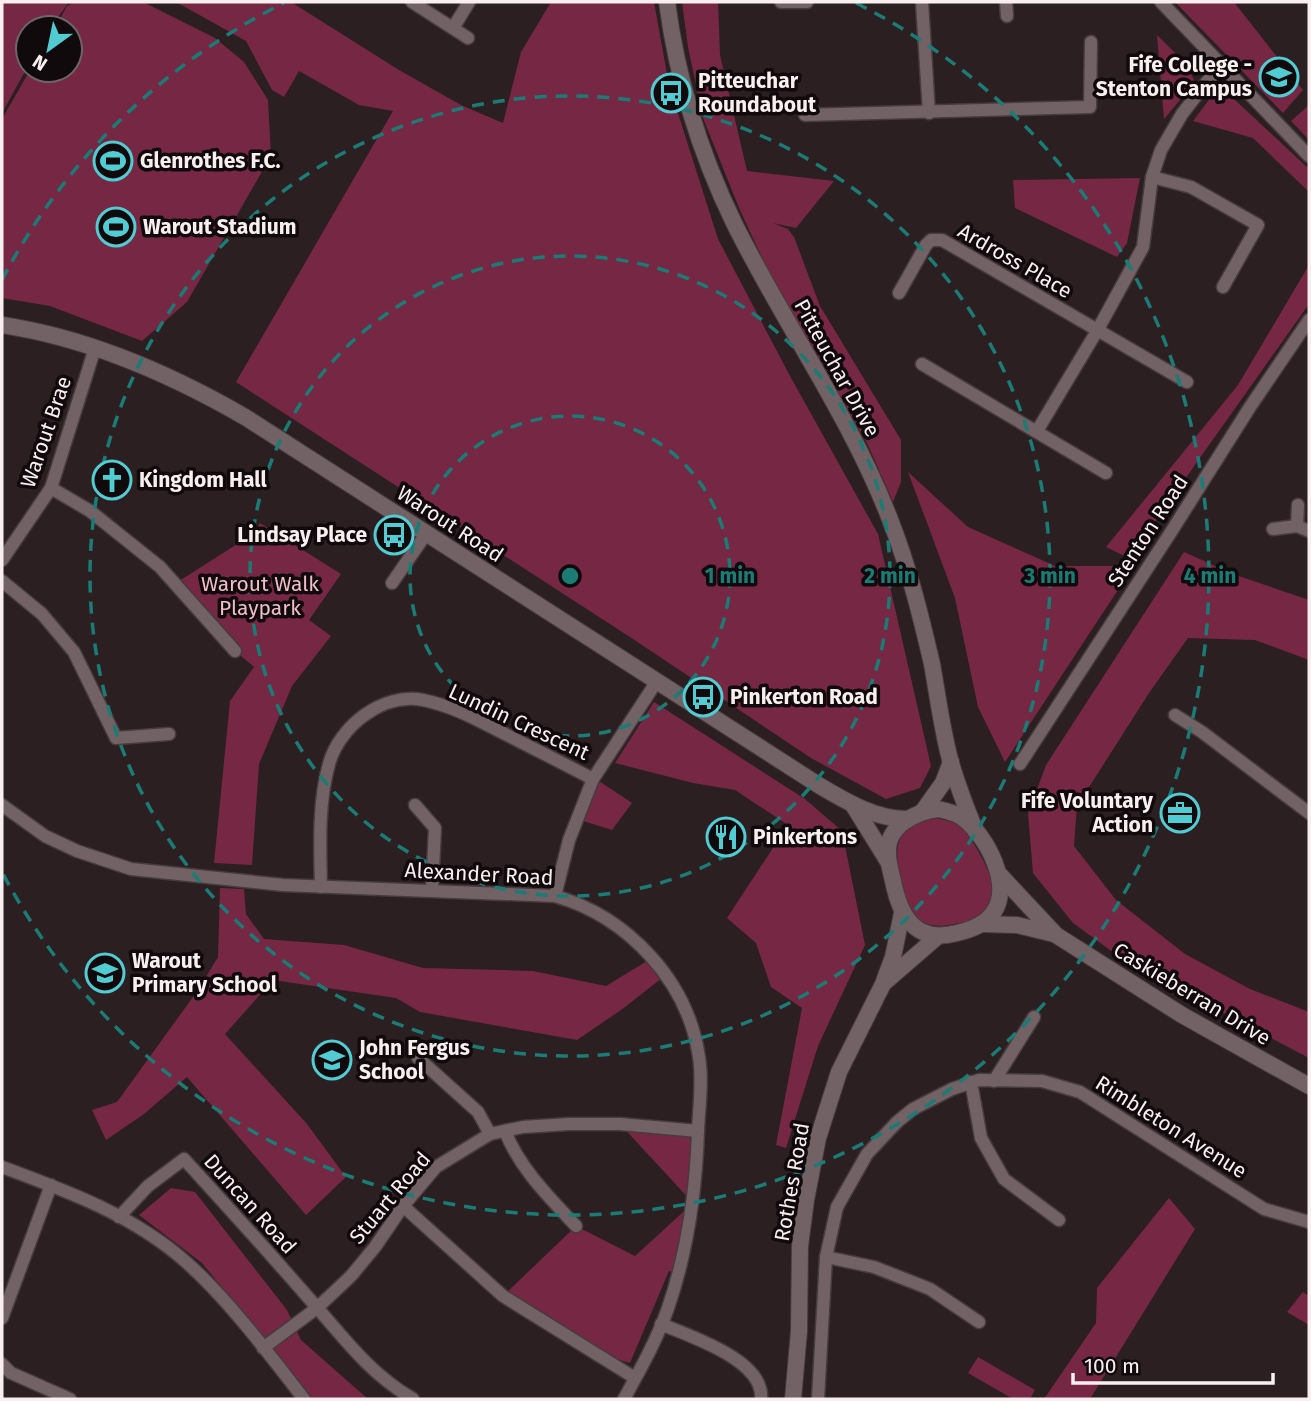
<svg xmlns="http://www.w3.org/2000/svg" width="1311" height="1401" font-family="'Fira Sans',sans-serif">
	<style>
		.green { fill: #752744 }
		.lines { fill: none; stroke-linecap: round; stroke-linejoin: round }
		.street-casing { stroke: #463b3e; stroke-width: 15 }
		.secondary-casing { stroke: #463b3e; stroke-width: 18 }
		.street { stroke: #726266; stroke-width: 12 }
		.secondary { stroke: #726266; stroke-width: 16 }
		.ring { fill: none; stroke: #1b7c75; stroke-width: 3.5; stroke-dasharray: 12 9 }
		.labels { text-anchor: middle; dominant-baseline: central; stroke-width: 7; stroke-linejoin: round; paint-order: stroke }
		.poi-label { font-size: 21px; font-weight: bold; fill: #f9eff1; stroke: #100a0c; text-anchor: start }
		.street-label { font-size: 21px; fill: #f9eff1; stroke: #100a0c }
		.park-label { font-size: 21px; fill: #f2bdcb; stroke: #100a0c }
		.centre { fill: #1b7c75; stroke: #100a0c; stroke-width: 3.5 }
		.ring-label { font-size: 21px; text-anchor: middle; font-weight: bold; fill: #1b7c75; stroke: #100a0c; stroke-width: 7; stroke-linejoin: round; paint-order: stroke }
	</style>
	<rect width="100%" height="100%" fill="#2c1f22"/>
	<g class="green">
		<polygon points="2,2 69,2 50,28 28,28 28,66 2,113"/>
		<polygon points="74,2 143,2 215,38 244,62 268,100 271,156 187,302 142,341 50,306 2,298 2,119 30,70 70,70 70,28 55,28 67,6"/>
		<polygon points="176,2 291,2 399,70 461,105 503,123 521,52 551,2 654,2 669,85 718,239 790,376 878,534 931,766 920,788 886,799 811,758 633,639 236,382 393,111 359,105 299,71 284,97 272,90 246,41"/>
		<polygon points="682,2 718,2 720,55 747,171 834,181 796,228 773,223 788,229 794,237 820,306 901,440 901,482 893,502 867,443 777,290 739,208 703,118 688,47"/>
		<polygon points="1175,2 1234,2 1303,90 1283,113"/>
		<polygon points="1157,35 1186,64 1195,82 1164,119"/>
		<polygon points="1211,97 1234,99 1309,169 1309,192 1253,138 1193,121"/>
		<polygon points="1309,105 1309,140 1291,121"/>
		<polygon points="1140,178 1127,243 1117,257 1015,208 1013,180"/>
		<polygon points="1309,265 1309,304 1129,558 1106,547 1238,385"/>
		<polygon points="908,472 968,527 1055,566 1112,566 1129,573 1005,762 978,707 955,598"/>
		<polygon points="260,523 341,574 309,620 331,636 292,686 259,764 252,865 214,863 230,701 254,667 235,651 176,583 253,534"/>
		<polygon points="1184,552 1233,574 1309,600 1309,660 1255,640 1188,638 1149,693 1077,806 1074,846 1116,900 1185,954 1250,989 1309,1012 1309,1058 1125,961 1073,923 1033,873 1028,814 1046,765"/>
		<polygon points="654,702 805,799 842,831 865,945 818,1046 786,1148 776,1145 802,1008 771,987 756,943 727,918 788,825 735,790 693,783 615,763"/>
		<polygon points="599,781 632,803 612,830 580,820"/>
		<path d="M936 818C944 820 954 821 961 827 968 833 972 841 977 849 989 870 1007 903 975 919 969 922 961 923 954 924 919 932 907 913 901 881 897 863 892 840 910 826 917 821 927 820 936 818Z"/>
		<polygon points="220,888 244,889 246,914 264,939 344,945 423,968 533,971 606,986 652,958 666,975 621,1010 577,1040 420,1012 396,998 273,980 225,1034 307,1124 346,1177 306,1215 187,1077 144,1114 106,1140 92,1110 117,1102 198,990 218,957"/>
		<path d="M620 1124 698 1131C696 1180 691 1227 678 1274L669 1271 630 1363 593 1352 503 1296 576 1226 635 1256 693 1203Z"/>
		<polygon points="171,1188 195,1192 287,1310 301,1340 368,1399 307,1399 279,1358 202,1263 139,1215"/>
		<polygon points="1169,1198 1195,1229 1090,1399 1044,1399 1096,1323 1097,1288"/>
		<polygon points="1303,1292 1309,1296 1309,1325 1287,1312"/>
		<polygon points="978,1357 1035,1390 1030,1399 1013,1399 968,1373"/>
	</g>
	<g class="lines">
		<defs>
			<g id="street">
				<polyline points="412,2 468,38"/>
				<polyline points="781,2 807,2"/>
				<polyline points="922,2 929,113"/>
				<polyline points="1006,2 1007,16"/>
				<polyline points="1161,2 1309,156"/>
				<polyline points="453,28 469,2"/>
				<polyline points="805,115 1090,107 1091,42"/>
				<polyline points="1152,177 1191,187 1258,225 1223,287"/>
				<polyline points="899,293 926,245 931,240 942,240 1187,382"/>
				<polyline points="922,364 1106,473"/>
				<polyline points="1037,431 1097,331 1143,247 1152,177 1161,150 1182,114 1220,65"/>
				<polyline points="51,488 90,511 160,567 235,651"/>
				<polyline points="1297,526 1298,505"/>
				<polyline points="1273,529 1297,526 1309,531"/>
				<polyline points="2,560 51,488 95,348"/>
				<polyline points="2,581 42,614 74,652 116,738 169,734"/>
				<polyline points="392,583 426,534"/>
				<polyline points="1175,715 1202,732 1309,813"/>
				<polyline points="1020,764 1171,532 1250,407 1309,320"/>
				<path d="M2 805 45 836 77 851 131 869 283 885 555 896C628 917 688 981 699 1057 703 1081 699 1107 698 1131 696 1192 688 1250 668 1308 657 1340 640 1370 624 1399"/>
				<polyline points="415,805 435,828 432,890"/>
				<path d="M321 887C320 847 318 803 329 764 339 727 382 692 423 700 453 706 480 721 507 735 535 749 564 764 593 779"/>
				<polyline points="555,896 569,840 593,779 657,681"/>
				<polyline points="418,1058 478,1112 490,1134"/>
				<polyline points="994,1081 1034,1017"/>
				<polyline points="971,1082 981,1138 1004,1179 1059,1220"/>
				<path d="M505 1131C520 1169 549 1197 576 1226"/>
				<path d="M2 1167C67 1191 133 1215 186 1262 228 1299 269 1354 304 1399"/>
				<polyline points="403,1206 503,1296 635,1378"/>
				<path d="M119 1217 148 1186 184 1159C225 1204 266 1249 306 1295 342 1335 366 1371 413 1399"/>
				<polyline points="826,1257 874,1267 930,1289 979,1322"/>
				<polyline points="2,1318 51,1185"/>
				<path d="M661 1324C689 1336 765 1360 761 1399"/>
				<polyline points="263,1348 317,1308 351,1276 375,1247 403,1206 436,1167 490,1134 523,1127 569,1124 620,1124 698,1131"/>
				<polyline points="2,1364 11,1373 70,1399"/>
				<polyline points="818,1399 826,1257 837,1207 867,1154 897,1122 913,1109 952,1089 979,1080 1042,1081 1080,1092 1264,1209 1309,1222"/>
			</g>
			<g id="secondary">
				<path d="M667 2C677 79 700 153 734 223 784 324 851 417 891 522 909 568 921 617 932 664 938 697 942 731 951 763 958 787 967 810 976 832"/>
				<path d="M2 325C88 338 169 373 245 417L820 786C847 802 875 819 907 819"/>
				<polyline points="853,805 889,863"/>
				<path d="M938 809C948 811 956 813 963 818 987 836 1013 886 993 913 985 925 970 930 957 933 915 944 900 916 893 881 891 872 888 863 888 854 886 826 915 812 938 809Z"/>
				<polyline points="923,811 943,783 951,762"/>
				<polyline points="999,874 1056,935 1182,1015 1309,1086"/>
				<polyline points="981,924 1017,925 1054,934"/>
				<polyline points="885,982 937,937"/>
				<polyline points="793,1399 799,1331 800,1246 806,1200 818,1138 839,1072 883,984 893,957 902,913"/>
			</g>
		</defs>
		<use href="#street" class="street-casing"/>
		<use href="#secondary" class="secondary-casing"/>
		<use href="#street" class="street"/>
		<use href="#secondary" class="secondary"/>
	</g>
	<g class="ring">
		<circle cx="570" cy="576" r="160"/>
		<circle cx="570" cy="576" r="320"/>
		<circle cx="570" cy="576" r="480"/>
		<path d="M2 280A640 640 0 0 1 284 3M856 3A640 640 0 1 1 2 872"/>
	</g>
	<defs>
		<symbol id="university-ring" viewBox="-11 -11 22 22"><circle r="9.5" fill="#100a0c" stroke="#51ccd3" stroke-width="1.5"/><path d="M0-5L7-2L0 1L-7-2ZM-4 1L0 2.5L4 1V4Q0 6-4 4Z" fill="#51ccd3"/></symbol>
		<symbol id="bus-ring" viewBox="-11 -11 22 22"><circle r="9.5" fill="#100a0c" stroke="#51ccd3" stroke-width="1.5"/><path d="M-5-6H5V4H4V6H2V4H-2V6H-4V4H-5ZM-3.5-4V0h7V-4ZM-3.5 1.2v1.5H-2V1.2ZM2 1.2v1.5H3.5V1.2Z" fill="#51ccd3"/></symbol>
		<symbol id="stadium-ring" viewBox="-11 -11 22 22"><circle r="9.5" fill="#100a0c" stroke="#51ccd3" stroke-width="1.5"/><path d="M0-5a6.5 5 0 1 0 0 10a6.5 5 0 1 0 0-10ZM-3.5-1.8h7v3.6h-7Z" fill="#51ccd3"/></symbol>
		<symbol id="church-ring" viewBox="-11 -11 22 22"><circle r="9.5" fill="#100a0c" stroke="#51ccd3" stroke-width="1.5"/><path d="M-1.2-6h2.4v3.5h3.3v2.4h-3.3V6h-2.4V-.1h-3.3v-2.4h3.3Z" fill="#51ccd3"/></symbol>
		<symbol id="office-ring" viewBox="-11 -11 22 22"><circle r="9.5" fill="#100a0c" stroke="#51ccd3" stroke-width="1.5"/><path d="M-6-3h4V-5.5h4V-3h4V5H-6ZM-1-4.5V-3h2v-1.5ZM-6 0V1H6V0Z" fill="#51ccd3"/></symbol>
		<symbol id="restaurant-ring" viewBox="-11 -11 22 22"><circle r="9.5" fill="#100a0c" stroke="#51ccd3" stroke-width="1.5"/><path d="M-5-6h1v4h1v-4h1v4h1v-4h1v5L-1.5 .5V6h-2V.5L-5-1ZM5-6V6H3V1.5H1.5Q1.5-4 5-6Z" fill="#51ccd3"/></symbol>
		<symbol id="school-ring" viewBox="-11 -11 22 22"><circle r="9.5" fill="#100a0c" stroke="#51ccd3" stroke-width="1.5"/><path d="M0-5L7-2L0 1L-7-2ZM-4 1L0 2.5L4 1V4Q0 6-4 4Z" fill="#51ccd3"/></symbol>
	</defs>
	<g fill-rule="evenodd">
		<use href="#university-ring" x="1257" y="55" width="44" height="44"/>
		<use href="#bus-ring" x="649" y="71" width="44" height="44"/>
		<use href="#stadium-ring" x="91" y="139" width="44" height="44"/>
		<use href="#stadium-ring" x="94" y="205" width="44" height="44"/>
		<use href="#church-ring" x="90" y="458" width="44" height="44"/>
		<use href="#bus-ring" x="372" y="513" width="44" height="44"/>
		<use href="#bus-ring" x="681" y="675" width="44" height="44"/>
		<use href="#office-ring" x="1158" y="791" width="44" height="44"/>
		<use href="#restaurant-ring" x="704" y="815" width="44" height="44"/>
		<use href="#school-ring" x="83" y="951" width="44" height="44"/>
		<use href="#school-ring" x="310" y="1038" width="44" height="44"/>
	</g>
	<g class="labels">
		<g class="poi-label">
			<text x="1252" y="65" text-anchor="end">Fife College -<tspan x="1252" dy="24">Stenton Campus</tspan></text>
			<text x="698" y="81">Pitteuchar<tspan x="698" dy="24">Roundabout</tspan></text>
			<text x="140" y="161">Glenrothes F.C.</text>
			<text x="143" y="227">Warout Stadium</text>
			<text x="139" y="480">Kingdom Hall</text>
			<text x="367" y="535" text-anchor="end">Lindsay Place</text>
			<text x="730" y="697">Pinkerton Road</text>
			<text x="1153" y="801" text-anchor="end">Fife Voluntary<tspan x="1153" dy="24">Action</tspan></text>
			<text x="753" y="837">Pinkertons</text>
			<text x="132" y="961">Warout<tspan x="132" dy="24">Primary School</tspan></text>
			<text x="359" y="1048">John Fergus<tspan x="359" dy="24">School</tspan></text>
		</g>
		<g class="street-label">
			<text transform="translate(1015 261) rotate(30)">Ardross Place</text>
			<text transform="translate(837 368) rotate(61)">Pitteuchar Drive</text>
			<text transform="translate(46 432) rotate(-71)">Warout Brae</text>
			<text transform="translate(450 524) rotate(33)">Warout Road</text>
			<text transform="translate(1148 531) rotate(-57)">Stenton Road</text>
			<text transform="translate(519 722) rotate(25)">Lundin Crescent</text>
			<text transform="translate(479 874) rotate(3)">Alexander Road</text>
			<text transform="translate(1192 994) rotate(31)">Caskieberran Drive</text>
			<text transform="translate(1171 1127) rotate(32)">Rimbleton Avenue</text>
			<text transform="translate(792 1182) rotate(-80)">Rothes Road</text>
			<text transform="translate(390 1198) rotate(-50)">Stuart Road</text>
			<text transform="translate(250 1204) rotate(48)">Duncan Road</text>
		</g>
		<g class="park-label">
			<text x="260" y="584">Warout Walk<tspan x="260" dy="24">Playpark</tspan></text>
		</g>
	</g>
	<circle cx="570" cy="576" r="10" class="centre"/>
	<g class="ring-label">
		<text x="730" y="583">1 min</text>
		<text x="890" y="583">2 min</text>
		<text x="1050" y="583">3 min</text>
		<text x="1210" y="583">4 min</text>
	</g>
	<rect width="1311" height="1401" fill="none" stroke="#f9eff1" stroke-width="7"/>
	<g transform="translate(49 49) rotate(213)"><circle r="33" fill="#100a0c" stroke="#6d6668" stroke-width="2"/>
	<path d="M0-5L12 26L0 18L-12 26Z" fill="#51ccd3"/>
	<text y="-10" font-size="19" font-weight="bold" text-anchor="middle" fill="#f9eff1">N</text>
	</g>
	<path d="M1073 1373v10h200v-10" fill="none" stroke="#f9eff1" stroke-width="3.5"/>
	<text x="1084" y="1373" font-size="21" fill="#f9eff1" stroke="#100a0c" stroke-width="5" paint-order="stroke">100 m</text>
</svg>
